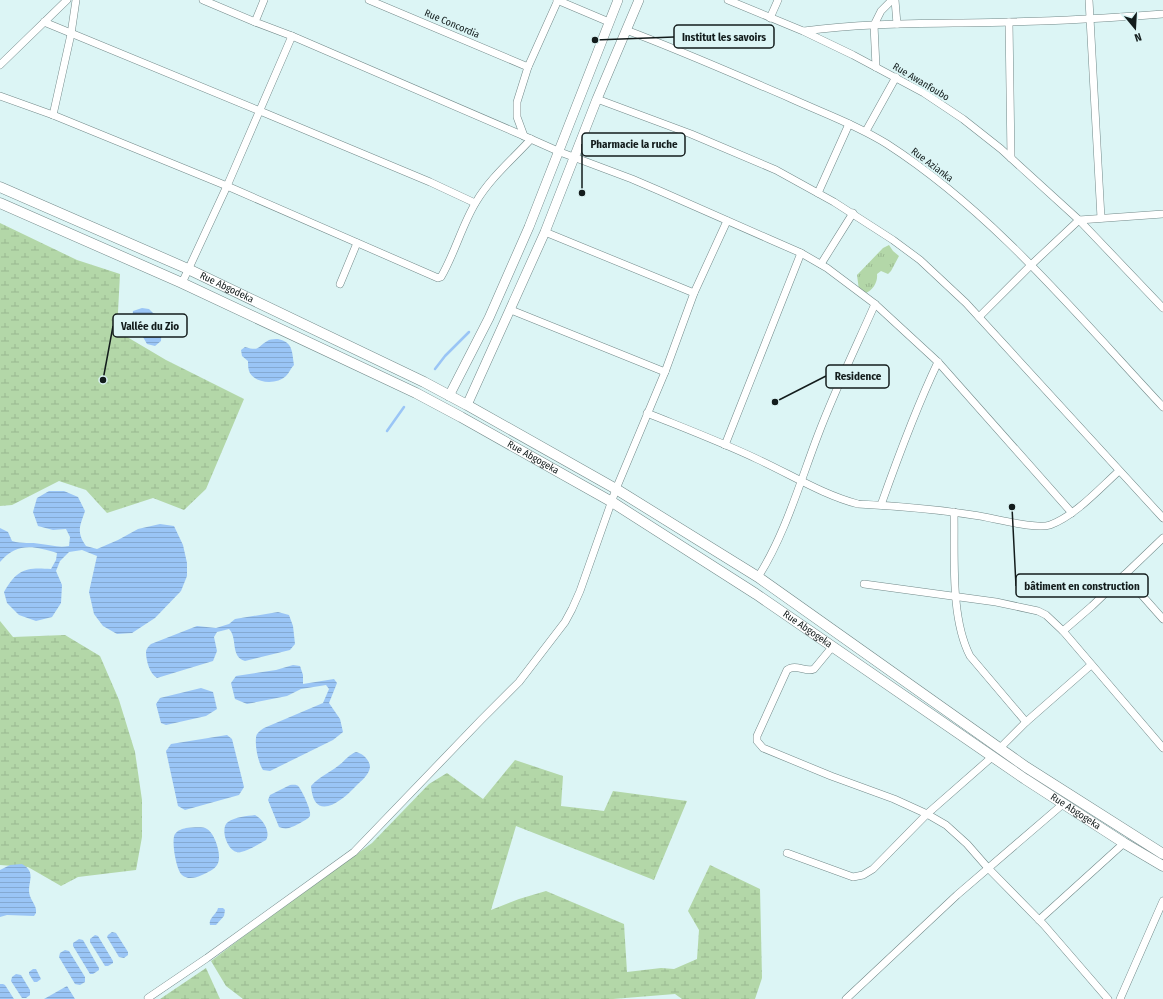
<svg xmlns="http://www.w3.org/2000/svg" width="1163" height="999" font-family="'Fira Sans Condensed',sans-serif">
	<style>
		.grass { fill: url(#grass-tufts) }
		.wetland { fill: url(#wetland-marsh) }
		.water { fill: url(#water-rules) }
		.lines { fill: none; stroke-linecap: round; stroke-linejoin: round }
		.stream { stroke: #9ac5f6; stroke-width: 2.5 }
		.minor-casing { stroke: #728989; stroke-width: 8 }
		.secondary-casing { stroke: #728989; stroke-width: 10 }
		.primary-casing { stroke: #728989; stroke-width: 11 }
		.minor { stroke: #fff; stroke-width: 7 }
		.secondary { stroke: #fff; stroke-width: 9 }
		.primary { stroke: #fff; stroke-width: 10 }
		.labels { text-anchor: middle; dominant-baseline: central; stroke-width: 4; stroke-linejoin: round; paint-order: stroke }
		.street-label { font-size: 10px; fill: #131c1c; stroke: #dcf5f5 }
		.leader { fill: none; stroke: #131c1c; stroke-width: 1.5 }
		.callout-dot { fill: #131c1c; stroke: #dcf5f5; stroke-width: 1.5 }
		.callout { fill: #dcf5f5; stroke: #131c1c; stroke-width: 1.5 }
		.callout-label { font-size: 11px; text-anchor: middle; font-weight: bold; fill: #131c1c }
	</style>
	<defs>
		<pattern id="grass-tufts" width="24" height="20" patternUnits="userSpaceOnUse"><rect width="24" height="20" fill="#b3d7a8"/><path d="M3 7l-1-3M5 7V3M7 7l1-3M15 17l-1-3M17 17v-4M19 17l1-3" fill="none" stroke="#99b890"/></pattern>
		<pattern id="wetland-marsh" width="20" height="14" patternUnits="userSpaceOnUse"><rect width="20" height="14" fill="#b3d7a8"/><path d="M1 5h8M5 5V1M11 12h8M15 12V8" fill="none" stroke="#99b890"/></pattern>
		<pattern id="water-rules" width="6" height="5" patternUnits="userSpaceOnUse"><rect width="6" height="5" fill="#9ac5f6"/><path d="M0 2.5h6" fill="none" stroke="#84a9d2"/></pattern>
	</defs>
	<rect width="100%" height="100%" fill="#dcf5f5"/>
	<path class="grass" d="M889 245 893 251 899 256 891 271 888 274 881 271 877 274C878 282 873 290 866 293L859 290 857 275 883 248Z"/>
	<g class="wetland">
		<polygon points="0,223 77,260 120,274 117,331 166,360 244,399 206,489 184,510 153,498 107,513 86,490 59,481 12,505 0,506"/>
		<polygon points="0,621 13,637 65,635 100,656 119,700 135,752 142,800 142,837 136,870 78,877 61,886 28,867 0,865"/>
		<polygon points="515,760 563,776 561,806 604,811 613,791 687,801 654,880 516,826 491,910 519,899 546,891 624,924 627,972 661,968 674,969 697,959 699,930 688,911 710,865 760,889 762,978 755,999 682,999 675,994 613,999 243,999 226,986 211,961 248,933 372,843 429,784 447,773 483,799"/>
		<polygon points="206,968 220,999 160,999"/>
	</g>
	<g class="water">
		<path d="M142 308 149 309 153 313 158 315C159 324 162 332 161 341L155 346 147 344 143 337C134 336 129 336 127 326L132 320 133 311Z"/>
		<path d="M278 339C293 342 292 352 294 365 291 368 289 373 286 376 277 385 254 384 249 371 248 368 248 364 248 361L242 356 241 350 245 347C261 352 257 346 269 340 271 339 276 339 278 339Z"/>
		<path d="M49 491H64L78 497 85 511C80 526 76 532 86 546L97 549 118 540 138 529 160 524 174 526 183 545 187 563V576L181 591 155 618 132 633 117 634 103 626 94 614 89 592 97 556 82 550 69 552 60 561 56 571 62 585 61 603 52 617 36 621 19 615 7 603 4 592C17 569 26 567 51 569L56 560 57 553C34 546 17 542 0 562V528L8 532 12 541C22 544 31 542 41 544 51 545 58 548 69 546L70 537 66 529 53 530 38 526 33 512 37 498Z"/>
		<path d="M278 612 289 615 293 626 295 644 290 650 245 661C230 657 238 638 229 629L217 632 214 637 217 651 213 661 157 678C150 674 146 661 146 652 146 649 148 647 151 644L197 626 216 628 229 624 235 619Z"/>
		<path d="M293 665 300 666 303 675V684L334 679 337 683 329 703 340 719 343 732 333 740 270 771 263 770C258 762 255 747 256 738 256 733 261 730 264 728L323 703 329 689 326 685 301 689 287 696 247 704 235 699 231 683 236 676 276 670Z"/>
		<polygon points="201,688 213,692 217,709 206,716 166,725 161,723 156,704 160,698"/>
		<polygon points="227,735 232,739 244,787 239,795 185,810 178,806 166,751 171,744"/>
		<path d="M356 752C362 753 370 760 370 767 369 775 361 781 356 786 341 802 314 823 311 786 319 777 329 773 338 766 344 762 348 755 356 752Z"/>
		<path d="M290 785C293 785 297 784 299 787 302 791 312 811 310 816 309 819 293 827 289 828 285 829 282 828 279 827L268 800 270 795Z"/>
		<path d="M255 815C263 819 271 832 266 840 259 844 249 850 241 852 228 855 219 828 228 822 235 817 247 816 255 815Z"/>
		<path d="M186 828C192 828 202 826 207 829 215 833 223 858 217 865 214 870 208 872 202 875 195 878 188 880 182 875 176 870 171 839 175 834 178 830 182 829 186 828Z"/>
		<path d="M22 864C38 873 26 883 30 896 32 902 37 906 36 913L34 916 7 915 0 917V870L10 865Z"/>
		<path d="M218 908H223L225 910 224 916 216 925H210C208 918 217 914 218 908Z"/>
		<polygon points="112,932 116,933 128,952 128,955 124,958 119,957 107,937 108,935"/>
		<polygon points="95,935 98,936 113,961 113,963 108,966 105,966 90,942 90,939"/>
		<polygon points="79,939 83,940 99,968 99,970 93,974 90,974 73,946 73,943"/>
		<polygon points="65,950 69,951 85,977 85,982 80,985 75,984 59,957 60,953"/>
		<polygon points="33,969 36,969 41,979 37,982 34,982 29,974 29,972"/>
		<polygon points="16,974 21,975 30,990 30,995 26,998 22,998 11,981 12,977"/>
		<polygon points="0,984 3,984 5,985 14,999 0,999"/>
		<polygon points="67,986 75,999 44,999"/>
	</g>
	<g class="lines">
		<g class="stream">
			<polyline points="435,369 445,356 469,332"/>
			<polyline points="387,431 404,407"/>
		</g>
		<defs>
			<g id="minor">
				<polyline points="203,0 255,22"/>
				<polyline points="369,0 528,67"/>
				<polyline points="557,0 609,22"/>
				<polyline points="728,0 803,31 853,55 924,93 963,119 1001,149 1079,220 1163,308"/>
				<polyline points="895,0 897,24"/>
				<polyline points="1089,0 1101,218"/>
				<polyline points="770,18 778,0"/>
				<polyline points="44,22 260,111 430,182 475,203"/>
				<polyline points="1009,22 1011,158"/>
				<path d="M626 30C682 51 736 75 790 98 823 113 857 125 887 144 994 213 1077 315 1163 407"/>
				<path d="M804 31C871 22 940 24 1008 22 1060 21 1111 18 1163 14"/>
				<polyline points="292,36 524,136 560,152 632,179 660,191 769,239 801,253 827,268 875,304 938,362 1072,513"/>
				<polyline points="0,65 67,0"/>
				<polyline points="876,67 874,25 881,11 892,0"/>
				<path d="M0 96 53 115 227 186 438 278 441 277C455 253 462 225 476 202 491 177 512 160 531 139"/>
				<polyline points="597,99 691,134 776,170 834,202 893,240 920,260 966,303 1163,518"/>
				<polyline points="53,115 71,34 76,0"/>
				<polyline points="866,131 896,77"/>
				<polyline points="524,136 517,117 517,102 528,67 558,0"/>
				<polyline points="818,193 849,124"/>
				<polyline points="545,232 694,293"/>
				<polyline points="821,264 853,213"/>
				<polyline points="182,283 227,186 292,36 255,22 264,0"/>
				<polyline points="340,284 357,243"/>
				<polyline points="511,310 665,372"/>
				<polyline points="979,317 1031,265 1079,220 1163,214"/>
				<path d="M647 413C684 428 721 442 757 459 790 474 823 495 858 504 896 506 935 509 973 515 991 517 1035 530 1050 525 1075 516 1100 488 1119 471"/>
				<polyline points="725,445 801,253"/>
				<path d="M881 505C898 457 916 408 938 362"/>
				<path d="M954 512C955 556 950 617 970 656L1026 722"/>
				<polyline points="1124,575 1163,619"/>
				<path d="M758 577C785 535 800 482 818 435 835 390 856 347 875 304"/>
				<polyline points="864,584 996,602 1038,611 1046,615 1063,631 1163,748"/>
				<polyline points="1063,631 1092,606 1163,538"/>
				<path d="M833 646 814 669C805 673 796 663 787 670L757 736V741L763 748 831 776 894 799 927 814 946 825 967 844 988 868 1044 925 1108 999"/>
				<polyline points="1000,748 1026,722 1091,665"/>
				<polyline points="787,853 853,877 863,875 873,869 927,814 992,757"/>
				<polyline points="1039,920 1124,843"/>
				<polyline points="148,998 207,958 354,852 481,720 519,682 565,622 572,609 580,591 616,489 665,372 694,293 727,221"/>
				<polyline points="846,999 957,895 1063,804"/>
				<polyline points="1120,999 1163,901"/>
			</g>
			<g id="secondary">
				<polyline points="449,396 489,318 529,227 618,0"/>
				<polyline points="467,405 545,232 597,99 639,0"/>
			</g>
			<g id="primary">
				<path id="s1" d="M0 187 188 269 424 382 467 405 616 489 758 577 1026 767 1163 854"/>
				<path id="s2" d="M0 203 182 283 416 393 461 417 612 502 756 594 1025 779 1124 843 1163 866"/>
			</g>
		</defs>
		<use href="#minor" class="minor-casing"/>
		<use href="#secondary" class="secondary-casing"/>
		<use href="#primary" class="primary-casing"/>
		<use href="#minor" class="minor"/>
		<use href="#secondary" class="secondary"/>
		<use href="#primary" class="primary"/>
	</g>
	<g class="labels">
		<g class="street-label">
			<text transform="translate(452 24) rotate(23)">Rue Concordia</text>
			<text transform="translate(921 82) rotate(31)">Rue Awanfoubo</text>
			<text transform="translate(932 165) rotate(37)">Rue Azianka</text>
			<text stroke="none"><textPath href="#s1" startOffset="248">Rue Abgodeka</textPath></text>
			<text stroke="none"><textPath href="#s2" startOffset="591">Rue Abgogeka</textPath></text>
			<text stroke="none"><textPath href="#s2" startOffset="915">Rue Abgogeka</textPath></text>
			<text stroke="none"><textPath href="#s2" startOffset="1239">Rue Abgogeka</textPath></text>
		</g>
	</g>
	<path class="leader" d="M595 40L674 37M582 193L582 144M103 380L113 326M775 402L826 376M1012 507L1016 586"/>
	<g class="callout-dot">
		<circle cx="595" cy="40" r="4"/>
		<circle cx="582" cy="193" r="4"/>
		<circle cx="103" cy="380" r="4"/>
		<circle cx="775" cy="402" r="4"/>
		<circle cx="1012" cy="507" r="4"/>
	</g>
	<g class="callout">
		<rect x="674" y="25" width="100" height="23" rx="4"/>
		<rect x="582" y="133" width="103" height="23" rx="4"/>
		<rect x="113" y="314" width="74" height="23" rx="4"/>
		<rect x="826" y="365" width="63" height="23" rx="4"/>
		<rect x="1016" y="574" width="132" height="23" rx="4"/>
	</g>
	<g class="callout-label">
		<text x="724" y="41">Institut les savoirs</text>
		<text x="634" y="148">Pharmacie la ruche</text>
		<text x="150" y="330">Vallée du Zio</text>
		<text x="858" y="380">Residence</text>
		<text x="1082" y="590">bâtiment en construction</text>
	</g>
	<g transform="translate(1135 28) rotate(162)" stroke="#dcf5f5" stroke-width="3" paint-order="stroke">
	<path d="M0-3L7 15L0 10L-7 15Z" fill="#131c1c"/>
	<text y="-6" font-size="11" font-weight="bold" text-anchor="middle" fill="#131c1c">N</text>
	</g>
</svg>
